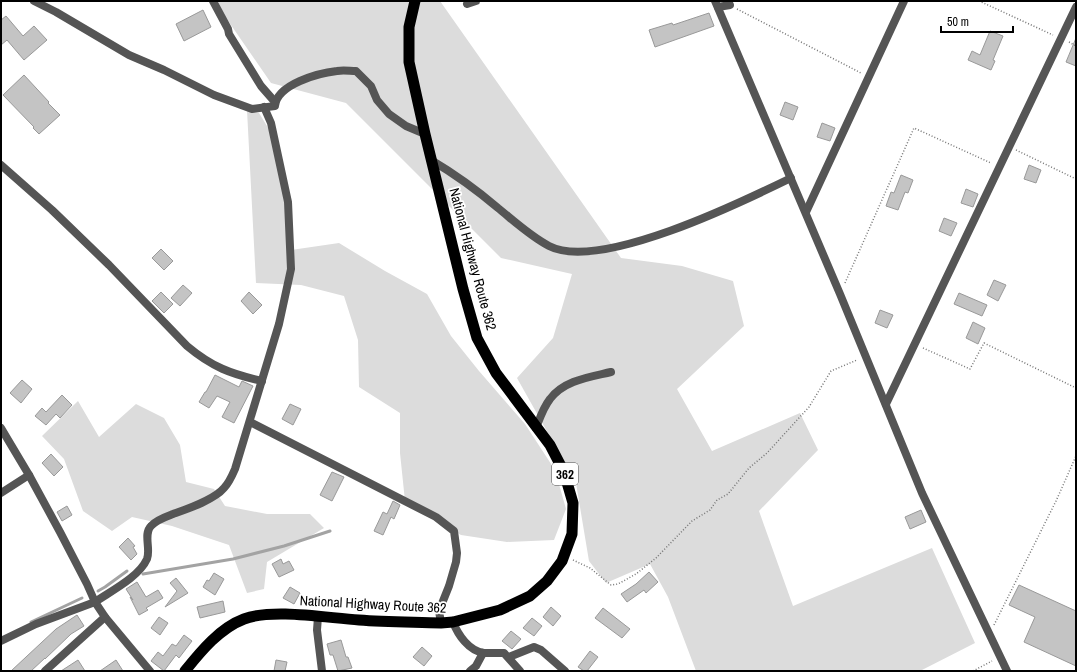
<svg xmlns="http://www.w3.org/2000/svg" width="1077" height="672" font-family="'Archivo Narrow',sans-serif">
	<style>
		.green { fill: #dcdcdc }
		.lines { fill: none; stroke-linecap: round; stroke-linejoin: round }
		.stream { stroke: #a3a3a3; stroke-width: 3 }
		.building { fill: #c4c4c4; stroke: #999 }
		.path { stroke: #777; stroke-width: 1.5; stroke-dasharray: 1 2; stroke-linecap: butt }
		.minor { stroke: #555; stroke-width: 8 }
		.tertiary { stroke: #555; stroke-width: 8 }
		.trunk { stroke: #000; stroke-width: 11 }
		.labels { text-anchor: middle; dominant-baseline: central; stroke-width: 3.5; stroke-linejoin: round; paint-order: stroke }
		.shield { fill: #fff; stroke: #4c4c4c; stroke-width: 1 }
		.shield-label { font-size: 13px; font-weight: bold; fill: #000 }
		.street-label { font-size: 14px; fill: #000; stroke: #fff }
	</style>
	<rect width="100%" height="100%" fill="#fff"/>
	<g class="green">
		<polygon points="218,1 440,1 621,258 682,266 733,281 744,326 677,389 712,451 800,413 818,450 759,511 793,606 932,548 975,643 920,671 696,671 668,597 650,564 606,583 589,561 576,483 517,378 553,338 572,274 501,258 346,103 271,83 222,12"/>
		<polygon points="247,110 259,113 275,139 291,250 339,243 385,271 427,294 451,336 479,371 525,424 555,470 566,509 554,540 507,542 461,535 405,501 400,453 400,413 359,387 358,340 344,296 301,285 256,283"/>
		<polygon points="78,401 99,437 136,404 164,418 180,445 186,482 214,489 225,506 267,514 310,514 324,528 267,562 264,589 247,593 229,545 172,526 132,517 112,531 83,511 64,459 42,436"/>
	</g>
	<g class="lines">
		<g class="stream">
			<polyline points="143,574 233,559 284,546 330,531"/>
			<polyline points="98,591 105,587 127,571"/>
			<polyline points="31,622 82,598"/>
		</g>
	</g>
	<g class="building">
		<polygon points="203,10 211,27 184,41 176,24"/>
		<polygon points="709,13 714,26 655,47 649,30 672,23 673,25"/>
		<polygon points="6,16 23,36 34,26 47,40 24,60 7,40 1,45 1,20"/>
		<polygon points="990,31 1003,36 993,60 995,61 991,70 968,60 972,51 980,55"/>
		<polygon points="1076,38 1076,66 1066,62"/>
		<polygon points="24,75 49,102 48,103 60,115 39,134 33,128 34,127 3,95"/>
		<polygon points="785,102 798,107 793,120 780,115"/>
		<polygon points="822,123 835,128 830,141 817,137"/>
		<polygon points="1029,165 1041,170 1036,183 1024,179"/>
		<polygon points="901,175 913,180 908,193 905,192 898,210 886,206 891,192 894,193"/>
		<polygon points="966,189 978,194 973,207 961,203"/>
		<polygon points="944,218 957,223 951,236 939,231"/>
		<polygon points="161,249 173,261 164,270 152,258"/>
		<polygon points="994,280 1006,285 998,301 987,295"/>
		<polygon points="183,285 192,293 180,306 171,298"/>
		<polygon points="161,292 173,304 164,313 152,301"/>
		<polygon points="249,292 262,305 253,314 241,301"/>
		<polygon points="959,293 987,305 982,316 954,304"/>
		<polygon points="880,310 893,315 887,328 875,323"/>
		<polygon points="973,322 985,328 978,344 966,338"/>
		<polygon points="215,375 239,387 242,381 253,386 234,423 222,417 230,402 217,396 209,408 199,402 205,392 206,392"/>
		<polygon points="22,380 32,389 21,403 10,393"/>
		<polygon points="62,395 72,405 60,418 56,414 46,425 35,416 42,408 46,412"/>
		<polygon points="290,404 301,409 293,425 282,419"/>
		<polygon points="51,454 63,467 54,476 42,463"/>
		<polygon points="332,472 344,477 332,501 320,495"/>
		<polygon points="393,501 400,505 394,519 391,517 383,535 374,531 383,512 387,514"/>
		<polygon points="67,506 72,515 62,521 57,512"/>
		<polygon points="921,510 926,522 910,529 905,517"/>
		<polygon points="128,538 135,546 133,547 137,554 131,560 119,547"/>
		<polygon points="281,559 283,564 289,561 294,570 279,577 272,564"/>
		<polygon points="649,572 658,582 646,593 644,590 627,602 621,594 636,584"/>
		<polygon points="214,573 224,579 215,595 203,587 207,580 209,581"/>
		<polygon points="176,578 188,593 165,607 177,591 170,583"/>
		<polygon points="137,582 146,597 158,590 163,598 146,608 148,610 139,615 130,597 133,600 126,589"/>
		<polygon points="1019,585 1076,611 1076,666 1024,642 1035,617 1009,605"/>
		<polygon points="290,587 300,593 294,604 283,598"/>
		<polygon points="223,601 225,612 200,618 197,607"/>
		<polygon points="551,607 561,616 553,626 543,617"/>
		<polygon points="603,608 630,629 622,638 595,618"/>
		<polygon points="77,615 84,626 71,634 45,659 45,658 31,671 11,671 56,629"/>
		<polygon points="159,617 168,623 160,635 151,628"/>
		<polygon points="532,618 542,626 534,636 523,628"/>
		<polygon points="511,631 521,639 512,649 502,641"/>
		<polygon points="184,635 192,641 179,658 176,655 164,671 151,661 158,652 163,656 172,644 176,646"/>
		<polygon points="341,640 346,657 348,657 352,668 338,671 333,655 330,655 327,644"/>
		<polygon points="422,647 432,656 424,666 413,657"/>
		<polygon points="590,651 598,657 587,671 584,671 578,667"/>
		<polygon points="78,660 85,671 61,671"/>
		<polygon points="116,660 123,671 100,671"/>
		<polygon points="276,660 287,662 285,671 274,671"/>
	</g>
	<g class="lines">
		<g class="path">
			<polyline points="979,1 1053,35"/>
			<polyline points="737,9 861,73"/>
			<polyline points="1069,42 1076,46"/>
			<polyline points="1016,150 1076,179"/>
			<polyline points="845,283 914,128 991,163"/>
			<polyline points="923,348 970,369 984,343 1076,388"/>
			<polyline points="573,560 590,568 611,585 618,584 636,574 656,558 692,521 710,510 717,500 728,494 749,468 767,453 809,407 831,371 857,360"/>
			<polyline points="994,625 1056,501 1076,456"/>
			<polyline points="973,671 992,661"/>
		</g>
		<g class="minor">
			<path d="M34 1 56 12 129 55 164 70 214 95 252 109 275 106C277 84 319 73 337 71 343 70 350 71 356 71L371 86 377 100 389 114 406 126 425 134"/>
			<polyline points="213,1 228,29 229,34 261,86 275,102"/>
			<polyline points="715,1 840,294 922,493 1007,671"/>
			<polyline points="467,4 476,1"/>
			<polyline points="718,7 730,5"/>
			<path d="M431 160C453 173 478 191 498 208 514 221 530 236 549 246 599 272 742 202 791 178"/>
			<path d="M1 165 52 210 109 265 187 346C212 367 231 374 262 381"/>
			<polyline points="806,212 904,1"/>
			<polyline points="886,404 1076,7"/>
			<polyline points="250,422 436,517 454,531 457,553 456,562 449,586 439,611 441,623"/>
			<path d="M536 428C540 418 543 408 550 399 564 380 590 377 611 372"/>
			<polyline points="1,493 29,475"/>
			<path d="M95 602C111 591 139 577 147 559 151 549 143 534 151 526 156 520 165 517 173 514 187 509 214 500 224 488 229 483 232 476 235 469L279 324 291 269 288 202 271 123 264 107"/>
			<polyline points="318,617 317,630 322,671"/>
			<path d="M453 622C458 635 469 651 484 653 490 653 497 653 504 653L520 671"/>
			<polyline points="509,657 534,647 541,650 565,671"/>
			<polyline points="45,671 105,617"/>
			<polyline points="470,671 476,666 483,653"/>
		</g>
		<g class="tertiary">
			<polyline points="1,428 29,475 60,532 87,584 95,602 105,617 150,671"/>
			<polyline points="1,641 36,624 95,602"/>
		</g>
		<path class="trunk" d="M185 671C201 651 220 628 244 619 273 608 327 618 359 620 386 622 414 622 441 623L453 622 500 610 530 596 547 581 562 561 572 534 573 503 564 472 550 445 496 373 477 338 463 289 425 134 409 62V27L415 1"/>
	</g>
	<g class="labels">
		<rect class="shield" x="552" y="463" width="26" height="22" rx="3"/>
		<g class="shield-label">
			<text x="565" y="474">362</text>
		</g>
		<g class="street-label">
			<text transform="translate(473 259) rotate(75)">National Highway Route 362</text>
			<text transform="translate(373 604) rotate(3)">National Highway Route 362</text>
		</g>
	</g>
	<rect width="1077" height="672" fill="none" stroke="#000000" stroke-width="4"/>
	<path d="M941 26v6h72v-6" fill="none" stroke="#000000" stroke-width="2"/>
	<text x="947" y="26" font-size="12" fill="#000000" stroke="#ffffff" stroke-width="3" paint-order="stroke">50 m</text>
</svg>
